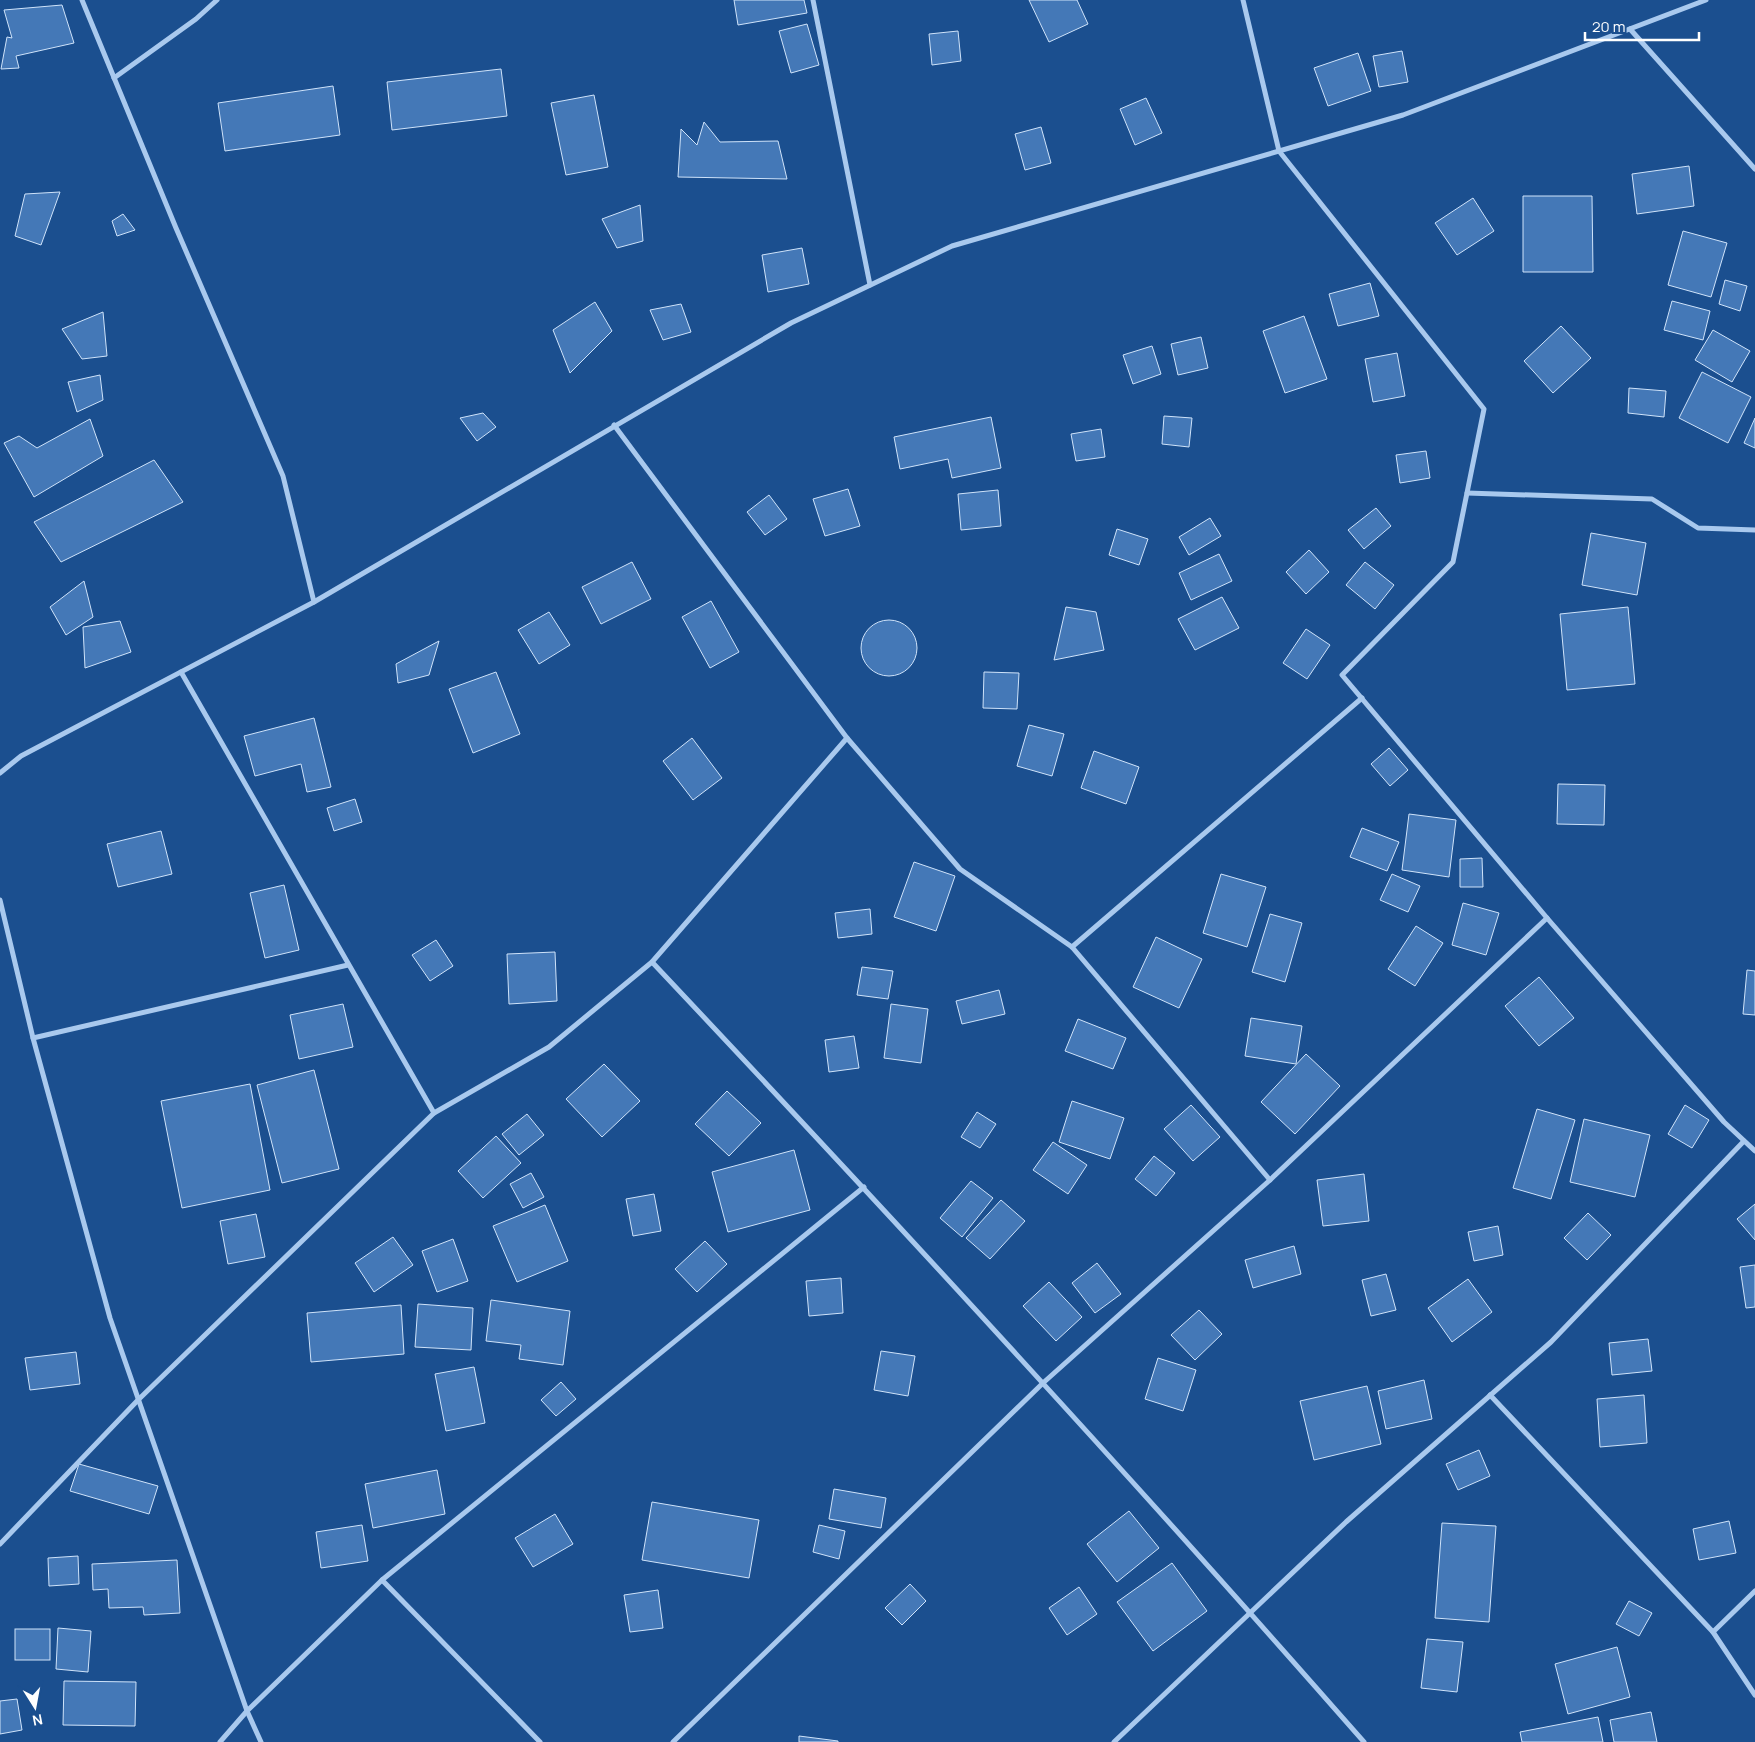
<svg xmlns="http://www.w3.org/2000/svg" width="1755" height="1742" font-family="Manrope,sans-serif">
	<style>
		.building { fill: #4478b7; stroke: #cfe3fa }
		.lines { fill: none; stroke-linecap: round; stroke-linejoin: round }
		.minor { stroke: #a9c9ee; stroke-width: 5 }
	</style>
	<rect width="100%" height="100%" fill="#1b4f8f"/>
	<g class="building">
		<polygon points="734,0 804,0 807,13 738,25"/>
		<polygon points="1029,0 1077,0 1088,24 1049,42"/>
		<polygon points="62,5 74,43 16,56 19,68 1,69 7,37 12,38 4,10"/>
		<polygon points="807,24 819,65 791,73 779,31"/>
		<polygon points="958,31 961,61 932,65 929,34"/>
		<polygon points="1402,51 1408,82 1379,87 1373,56"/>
		<polygon points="1358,53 1371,91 1328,106 1314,68"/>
		<polygon points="501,69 507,116 392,130 387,82"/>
		<polygon points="333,86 340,135 225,151 218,103"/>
		<polygon points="594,95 608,167 566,175 551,103"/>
		<polygon points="1146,98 1162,133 1135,145 1120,109"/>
		<polygon points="704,122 720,142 778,141 787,179 678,177 681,129 697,145"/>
		<polygon points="1041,127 1051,163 1025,170 1015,134"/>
		<polygon points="1689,166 1694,206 1637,214 1632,174"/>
		<polygon points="60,192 41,245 15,236 25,194"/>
		<polygon points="1523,196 1592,196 1593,272 1523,272"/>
		<polygon points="1473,198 1494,231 1457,255 1435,223"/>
		<polygon points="640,205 643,241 617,248 602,219"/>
		<polygon points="123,214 135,230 117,236 112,221"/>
		<polygon points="1683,231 1727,243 1711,297 1668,285"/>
		<polygon points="802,248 809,284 768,292 762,255"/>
		<polygon points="1725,280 1747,286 1740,311 1719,304"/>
		<polygon points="1370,283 1379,316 1338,326 1329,294"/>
		<polygon points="1672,301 1710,311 1703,340 1664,330"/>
		<polygon points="595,302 612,331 570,373 553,330"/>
		<polygon points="681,304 691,332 663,340 650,310"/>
		<polygon points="103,312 107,356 82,359 62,329"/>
		<polygon points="1304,316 1327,379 1285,393 1263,331"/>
		<polygon points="1561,326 1591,358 1553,393 1524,361"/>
		<polygon points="1713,330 1750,351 1732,382 1695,360"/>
		<polygon points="1201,337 1208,368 1178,375 1171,344"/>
		<polygon points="1152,346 1161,374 1133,384 1123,355"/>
		<polygon points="1397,353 1405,396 1373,402 1365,359"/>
		<polygon points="1702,372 1751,397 1728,443 1679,418"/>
		<polygon points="100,375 103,400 77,412 68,382"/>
		<polygon points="1629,388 1666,391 1664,417 1628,413"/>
		<polygon points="483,413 496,427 477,441 460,418"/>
		<polygon points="1164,416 1192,418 1189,447 1162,444"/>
		<polygon points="991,417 1001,468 952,478 948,459 900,469 894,437"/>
		<polygon points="1755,418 1755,448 1744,443"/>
		<polygon points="90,419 103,456 34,497 4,443 19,436 37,448"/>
		<polygon points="1101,429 1105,457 1076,461 1071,434"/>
		<polygon points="1426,451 1430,478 1400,483 1396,455"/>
		<polygon points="154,460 183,502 61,562 34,522"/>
		<polygon points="848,489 860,526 825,536 813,499"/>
		<polygon points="998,490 1001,526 961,530 958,494"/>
		<polygon points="769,495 787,519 765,535 747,512"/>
		<polygon points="1376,508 1391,526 1364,549 1348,530"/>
		<polygon points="1210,518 1221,536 1189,555 1179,537"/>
		<polygon points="1117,529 1148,539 1139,565 1109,555"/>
		<polygon points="1591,533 1646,543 1637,595 1582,585"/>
		<polygon points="1309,550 1329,572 1306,594 1286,572"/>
		<polygon points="1219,554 1232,581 1191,600 1179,573"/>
		<polygon points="632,562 651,599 601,624 582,587"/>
		<polygon points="1365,562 1394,585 1375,609 1346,585"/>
		<polygon points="84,581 93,617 66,635 50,607"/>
		<polygon points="1222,597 1239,628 1195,650 1178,619"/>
		<polygon points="711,601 739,652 710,668 682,617"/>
		<polygon points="1066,607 1096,612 1104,650 1054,660"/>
		<polygon points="1628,607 1635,684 1567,690 1560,614"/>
		<polygon points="549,612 570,645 539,664 518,630"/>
		<circle cx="889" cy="648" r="28"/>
		<polygon points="120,621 131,652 85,668 83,627"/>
		<polygon points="1306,629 1330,645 1307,679 1283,663"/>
		<polygon points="439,641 429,675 398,683 396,664"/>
		<polygon points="496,672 520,734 473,753 449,689"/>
		<polygon points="984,672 1019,673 1017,709 983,708"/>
		<polygon points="314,718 331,787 307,792 301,764 255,776 244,736"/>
		<polygon points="1029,725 1064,734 1052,776 1017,766"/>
		<polygon points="692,738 722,778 693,800 663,761"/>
		<polygon points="1389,748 1408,770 1390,786 1371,764"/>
		<polygon points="1094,751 1139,767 1126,804 1081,788"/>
		<polygon points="1558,784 1605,785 1604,825 1557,824"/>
		<polygon points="355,799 362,822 334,831 327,808"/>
		<polygon points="1409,814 1456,820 1449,877 1402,870"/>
		<polygon points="1362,828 1399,842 1387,871 1350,857"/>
		<polygon points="161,831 172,874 118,887 107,844"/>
		<polygon points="1482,858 1483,887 1460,887 1460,859"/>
		<polygon points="914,862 955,876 936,931 894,917"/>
		<polygon points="1221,874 1266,887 1247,947 1203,933"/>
		<polygon points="1392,874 1420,886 1408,912 1380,900"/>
		<polygon points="284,885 299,950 265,958 250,893"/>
		<polygon points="1463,903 1499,913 1486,955 1452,945"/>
		<polygon points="870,909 872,934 838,938 835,913"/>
		<polygon points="1270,914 1302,923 1285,982 1252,972"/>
		<polygon points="1416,926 1443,943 1415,986 1388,969"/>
		<polygon points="1156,937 1202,959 1179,1008 1133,987"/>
		<polygon points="436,940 453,966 430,981 412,955"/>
		<polygon points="555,952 557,1001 509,1004 507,954"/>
		<polygon points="862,967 893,971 888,999 857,995"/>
		<polygon points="1747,970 1755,971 1755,1015 1743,1014"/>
		<polygon points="1539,977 1574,1018 1539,1046 1505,1006"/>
		<polygon points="999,990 1005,1014 962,1024 956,1001"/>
		<polygon points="343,1004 353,1047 299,1059 290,1015"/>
		<polygon points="891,1004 928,1009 921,1063 884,1058"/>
		<polygon points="1251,1018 1302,1026 1296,1064 1245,1056"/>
		<polygon points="1078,1019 1126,1038 1113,1069 1065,1051"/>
		<polygon points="854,1036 859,1068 829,1072 825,1040"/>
		<polygon points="1306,1054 1340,1086 1295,1134 1261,1102"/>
		<polygon points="604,1064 640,1101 602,1137 566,1099"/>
		<polygon points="314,1070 339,1169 282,1183 257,1085"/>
		<polygon points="250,1084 270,1190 182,1208 161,1101"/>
		<polygon points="727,1091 761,1123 729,1156 695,1124"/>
		<polygon points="1072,1101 1124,1118 1110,1159 1059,1142"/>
		<polygon points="1191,1105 1220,1137 1193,1161 1164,1129"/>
		<polygon points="1685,1105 1709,1120 1692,1148 1668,1134"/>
		<polygon points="1537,1109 1575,1120 1551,1199 1513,1188"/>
		<polygon points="977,1112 996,1124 980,1148 961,1137"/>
		<polygon points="527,1114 544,1135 519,1155 502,1134"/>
		<polygon points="1584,1119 1650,1135 1635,1197 1570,1182"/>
		<polygon points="496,1136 521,1163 483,1198 458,1171"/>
		<polygon points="1053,1142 1087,1165 1068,1194 1033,1170"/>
		<polygon points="794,1150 810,1210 728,1232 712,1172"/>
		<polygon points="1154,1156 1175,1173 1156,1196 1135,1179"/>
		<polygon points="531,1173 544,1197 523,1208 510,1184"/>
		<polygon points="1364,1174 1369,1221 1323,1226 1317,1180"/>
		<polygon points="971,1181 993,1198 962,1237 940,1218"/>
		<polygon points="654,1194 661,1231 633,1236 626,1199"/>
		<polygon points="1001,1200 1025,1221 990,1259 966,1238"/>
		<polygon points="1755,1204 1755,1240 1737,1219"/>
		<polygon points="545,1205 568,1261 517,1282 493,1226"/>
		<polygon points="1588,1213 1611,1235 1587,1260 1564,1238"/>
		<polygon points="256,1214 265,1257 228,1264 220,1221"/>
		<polygon points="1498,1226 1503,1255 1474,1261 1468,1232"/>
		<polygon points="393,1237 413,1265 374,1292 355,1263"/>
		<polygon points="453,1239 468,1281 437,1292 422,1251"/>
		<polygon points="705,1241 727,1264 697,1292 675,1269"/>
		<polygon points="1294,1246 1301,1274 1253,1288 1245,1260"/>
		<polygon points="1097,1263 1121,1294 1095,1313 1072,1283"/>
		<polygon points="1755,1265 1755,1307 1746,1308 1740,1267"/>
		<polygon points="1386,1274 1396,1310 1371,1316 1362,1280"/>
		<polygon points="841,1278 843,1313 809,1316 806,1281"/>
		<polygon points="1468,1279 1492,1312 1452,1342 1428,1308"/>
		<polygon points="1049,1282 1082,1317 1056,1341 1023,1306"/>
		<polygon points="491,1300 570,1311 563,1365 519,1359 521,1345 486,1341"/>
		<polygon points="418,1304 473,1308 471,1350 415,1347"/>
		<polygon points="401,1305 404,1354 311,1362 307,1313"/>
		<polygon points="1199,1310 1222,1334 1195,1360 1171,1335"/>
		<polygon points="1648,1339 1652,1371 1612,1375 1609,1343"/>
		<polygon points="881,1351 915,1356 908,1396 874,1390"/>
		<polygon points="76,1352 80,1384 30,1390 25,1358"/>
		<polygon points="1158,1358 1196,1370 1183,1411 1145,1399"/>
		<polygon points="474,1367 485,1423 446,1431 435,1374"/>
		<polygon points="1424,1380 1432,1419 1386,1429 1378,1391"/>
		<polygon points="561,1382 576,1399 556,1416 541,1400"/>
		<polygon points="1367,1386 1381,1444 1314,1460 1300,1401"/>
		<polygon points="1644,1395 1647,1443 1600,1447 1597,1399"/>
		<polygon points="1479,1450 1490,1476 1458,1490 1446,1464"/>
		<polygon points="79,1464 158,1486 149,1514 70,1491"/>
		<polygon points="437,1470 445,1514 373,1528 365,1484"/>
		<polygon points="834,1489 886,1498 881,1528 829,1519"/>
		<polygon points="652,1502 759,1520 749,1578 642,1560"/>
		<polygon points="1129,1511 1159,1548 1117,1582 1087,1544"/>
		<polygon points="555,1514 573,1544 533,1567 515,1538"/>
		<polygon points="1729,1521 1736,1553 1699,1560 1693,1529"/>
		<polygon points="1442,1523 1496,1526 1489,1622 1435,1618"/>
		<polygon points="362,1525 368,1561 321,1568 316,1532"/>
		<polygon points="819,1525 845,1531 839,1559 813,1552"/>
		<polygon points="78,1556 79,1584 49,1586 48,1558"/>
		<polygon points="177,1560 180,1613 144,1615 143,1607 109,1608 108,1589 93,1590 92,1564"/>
		<polygon points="1172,1563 1207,1611 1153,1651 1117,1602"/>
		<polygon points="910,1584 926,1601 902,1625 885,1608"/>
		<polygon points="1079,1587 1097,1614 1067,1635 1049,1608"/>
		<polygon points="658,1590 663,1628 630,1632 624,1595"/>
		<polygon points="1629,1601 1652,1613 1639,1636 1616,1624"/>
		<polygon points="58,1628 91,1631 88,1672 56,1669"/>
		<rect x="15" y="1629" width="35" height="31"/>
		<polygon points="1427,1639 1463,1642 1457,1692 1421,1688"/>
		<polygon points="1617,1647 1630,1697 1568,1714 1555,1664"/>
		<polygon points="64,1681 136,1682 135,1726 63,1725"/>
		<polygon points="17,1699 22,1730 0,1734 0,1701"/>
		<polygon points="1651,1712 1657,1742 1614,1742 1610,1720"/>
		<polygon points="1598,1717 1603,1742 1522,1742 1520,1732"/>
		<polygon points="799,1736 838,1741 838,1742 799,1742"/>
	</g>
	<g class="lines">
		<g class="minor">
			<polyline points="82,0 176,228 283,476 314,602"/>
			<polyline points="813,0 870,285"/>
			<polyline points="1243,0 1279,151 1484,409 1453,562 1342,675 1547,918 1724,1122 1755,1151"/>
			<polyline points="1630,29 1755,169"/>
			<polyline points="114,78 196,19 217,0"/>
			<polyline points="614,425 847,738 960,869 1072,947 1270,1180"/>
			<polyline points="1467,493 1652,499 1698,528 1755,530"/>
			<polyline points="181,672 434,1113"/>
			<polyline points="0,773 21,756 314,602 791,323 952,246 1403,115 1706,0"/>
			<polyline points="0,900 33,1038 110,1318 247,1711 261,1742"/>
			<polyline points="1072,947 1362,698"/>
			<path d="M652 962C894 1219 1132 1477 1364 1742"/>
			<polyline points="33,1038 348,965"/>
			<polyline points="1490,1395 1713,1632 1755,1695"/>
			<polyline points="0,1544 138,1400 434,1113 549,1047 652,962 847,738"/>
			<polyline points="382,1580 540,1742"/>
			<polyline points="1713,1632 1755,1591"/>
			<polyline points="220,1742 247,1711 382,1580 864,1187"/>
			<polyline points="673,1742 1043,1383 1270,1180 1547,918"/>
			<polyline points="1114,1742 1346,1522 1551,1342 1744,1141"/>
		</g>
	</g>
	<g transform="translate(35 1707) rotate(169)" stroke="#1b4f8f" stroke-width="4" paint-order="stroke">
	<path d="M0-4L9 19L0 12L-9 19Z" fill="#ffffff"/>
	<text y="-8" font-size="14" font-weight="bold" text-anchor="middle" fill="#ffffff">N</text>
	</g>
	<path d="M1585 32v8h114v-8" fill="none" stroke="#ffffff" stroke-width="2.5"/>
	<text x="1592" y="32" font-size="15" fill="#ffffff" stroke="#1b4f8f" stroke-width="4" paint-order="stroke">20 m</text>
</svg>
